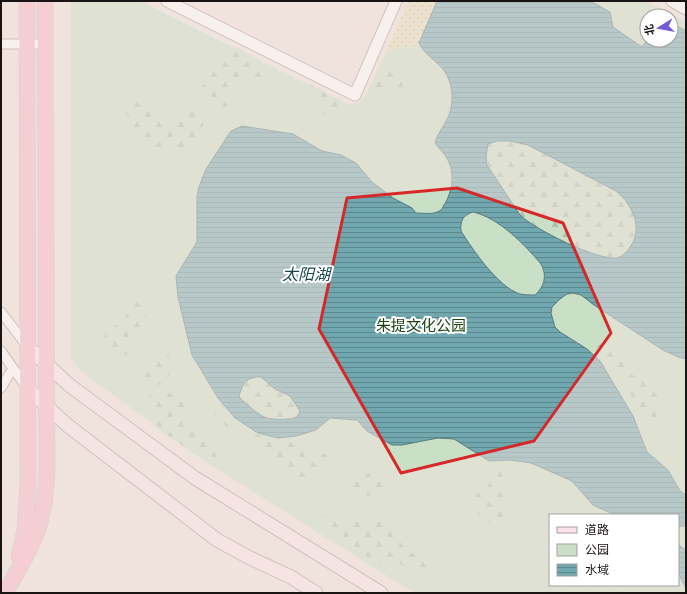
<svg xmlns="http://www.w3.org/2000/svg" width="687" height="594" font-family="'Titillium Web','Noto Sans SC',sans-serif">
	<style>
		.green { fill: #cae0c6; fill-rule: evenodd }
		.forest { fill: url(#forest-firs) }
		.sand { fill: url(#sand-dots) }
		.water { fill: url(#water-rules); stroke: #577b80; fill-rule: evenodd }
		.lines { fill: none; stroke-linecap: round; stroke-linejoin: round }
		.minor-casing { stroke: #a49893; stroke-width: 11 }
		.tertiary-casing { stroke: #a49893; stroke-width: 13 }
		.secondary-casing { stroke: #a49893; stroke-width: 15 }
		.trunk-casing { stroke: #c3c2c2; stroke-width: 17 }
		.minor { stroke: #fff; stroke-width: 9 }
		.tertiary { stroke: #fff; stroke-width: 11 }
		.secondary { stroke: #fde2e9; stroke-width: 13 }
		.trunk { stroke: #fab3c6; stroke-width: 15 }
		.marked { fill: none; stroke: #d62828; stroke-width: 3; stroke-linejoin: round }
		.labels { text-anchor: middle; dominant-baseline: central; stroke-width: 4; stroke-linejoin: round; paint-order: stroke }
		.park-label { font-size: 15px; fill: #1c4414; stroke: #fff }
		.water-label { font-size: 16px; font-style: italic; fill: #17484e; stroke: #fff }
	</style>
	<defs>
		<pattern id="forest-firs" width="22" height="20" patternUnits="userSpaceOnUse"><rect width="22" height="20" fill="#cae0c6"/><path d="M5 1l3.5 6h-7zM16 11l3.5 6h-7z" fill="#adbfa9"/></pattern>
		<pattern id="sand-dots" width="8" height="8" patternUnits="userSpaceOnUse"><rect width="8" height="8" fill="#e7ddb8"/><path d="M2 2h.1M6 6h.1" fill="none" stroke="#c6bd9d" stroke-width="1.8" stroke-linecap="round"/></pattern>
		<pattern id="water-rules" width="6" height="5" patternUnits="userSpaceOnUse"><rect width="6" height="5" fill="#71a7ae"/><path d="M0 2.5h6" fill="none" stroke="#5c878c"/></pattern>
	</defs>
	<rect width="100%" height="100%" fill="#f0e3de"/>
	<path class="green" d="M71 1H141L348 104 358 103 366 95 409 1H647L686 22V593H414L209 464 80 371 71 358ZM647 16H671V40H647ZM550 515H678V585H550Z"/>
	<g class="forest">
		<path d="M233 46 253 56 267 72V75C257 81 243 81 234 90 230 95 231 103 225 107 208 108 206 103 200 89Z"/>
		<path d="M385 66C393 65 410 79 402 87 398 91 386 93 381 94L377 92 375 86Z"/>
		<path d="M311 85C325 92 343 99 338 118H330C320 110 307 99 311 85Z"/>
		<path d="M128 97C137 98 138 103 145 108 151 112 159 114 165 117 177 121 182 105 192 106 197 107 199 110 201 114 210 131 191 142 179 150 167 150 150 149 141 139 137 135 135 128 132 123 127 115 123 109 124 100Z"/>
		<path d="M497 141H510L528 145 616 191C633 204 644 229 630 248 626 253 622 257 615 258 595 259 535 230 520 215L487 165 486 156 488 143Z"/>
		<path d="M133 301 144 305C146 317 150 326 145 338 137 342 129 344 128 354L113 359 110 353 101 349C102 328 117 330 126 315 129 311 131 305 133 301Z"/>
		<path d="M601 344 624 357C625 362 626 368 629 372 640 383 661 378 662 398 662 402 659 406 658 410 657 416 658 420 655 425L650 426 647 423 622 380 612 371 596 347Z"/>
		<path d="M170 346 171 348C169 354 166 361 166 367 167 370 169 373 169 376 169 388 156 384 149 384 142 383 140 384 137 377 141 371 145 369 148 365 156 356 158 349 170 346Z"/>
		<path d="M256 377H261L275 389 291 396 300 411C298 418 294 418 288 419 263 421 259 415 241 399L239 396C243 385 243 380 256 377Z"/>
		<path d="M154 390C165 390 182 396 186 407 190 417 189 427 197 436 206 445 214 444 217 458L215 462 209 464 157 428 152 414 149 400 150 393Z"/>
		<polygon points="221,401 242,425 232,433 211,410"/>
		<path d="M253 433 273 441 298 443 310 452 327 454 330 457 331 465C327 470 309 478 303 478 297 478 291 474 286 471 271 463 250 453 253 433Z"/>
		<path d="M498 468 501 470C503 475 502 477 503 482 504 490 506 495 505 504 505 508 505 515 503 519 494 535 469 511 474 498 476 492 483 490 488 487 490 479 490 472 498 468Z"/>
		<path d="M369 473C379 477 386 479 391 489 390 491 390 493 388 494 380 500 350 492 340 490L338 481 343 477H354L363 474Z"/>
		<path d="M325 516C332 517 338 521 346 521 361 521 376 509 390 523 396 530 397 540 404 547 411 554 422 555 429 564L425 574C413 578 408 567 398 563 391 561 385 564 379 563 367 560 358 547 348 542 341 538 325 534 321 527 319 522 321 519 325 516Z"/>
		<polygon points="560,585 626,585 632,593 542,593 542,591"/>
	</g>
	<polygon class="sand" points="409,1 437,1 419,43 420,45 386,51"/>
	<g class="water">
		<path d="M437 1H590L610 12 613 27 642 47 647 40H671V23L686 31V359L678 357 663 350 594 305 581 295 573 293 567 294 560 299 552 307 551 313 555 327 560 332 587 349 600 361 633 416 647 452 668 470 680 491 686 495V526H678V515H615L593 505 572 481 531 463 510 460 489 461 454 439 438 438 402 445H392L367 431 357 420 330 418 316 430 296 436 278 438 258 433 235 418 218 398 192 355 178 297 176 276 197 242V196L199 187 206 169 231 131 242 126 293 134 322 151 341 155 356 163 372 182 393 198 412 208 416 213C425 213 434 215 441 210 443 208 444 204 446 202 453 188 455 170 446 157 443 151 437 148 435 142 438 133 444 126 448 117 455 102 453 81 442 68 434 59 424 54 419 43ZM497 141H510L528 145 616 191C632 204 644 228 630 247 627 252 623 256 617 258 598 261 534 229 520 215L487 165 486 156 488 144ZM473 212C499 218 524 244 541 264 547 275 545 286 535 295 530 295 525 295 520 294 498 287 473 250 461 231 460 221 463 215 473 212ZM256 377H261L275 389 290 396 300 411C298 418 294 418 288 419 263 421 259 415 241 399L239 396C243 385 243 380 256 377Z"/>
		<polygon points="678,545 686,550 686,588 678,573"/>
	</g>
	<g class="lines">
		<defs>
			<g id="minor">
				<polyline points="1,44 45,44"/>
				<polyline points="1,312 27,346"/>
				<polyline points="1,351 27,388"/>
				<polyline points="1,388 10,373 14,371"/>
			</g>
			<g id="tertiary">
				<polyline points="167,1 355,95 396,1"/>
				<polyline points="672,1 686,9"/>
			</g>
			<g id="secondary">
				<polyline points="28,347 69,385 195,478 381,593"/>
				<polyline points="28,389 67,425 217,540 250,558 291,577 316,593"/>
			</g>
			<g id="trunk">
				<polyline points="19,557 25,530 28,484 27,1"/>
				<path d="M5 593C17 572 30 552 38 529 44 510 46 491 47 471L45 1"/>
			</g>
		</defs>
		<use href="#minor" class="minor-casing"/>
		<use href="#tertiary" class="tertiary-casing"/>
		<use href="#secondary" class="secondary-casing"/>
		<use href="#trunk" class="trunk-casing"/>
		<use href="#minor" class="minor"/>
		<use href="#tertiary" class="tertiary"/>
		<use href="#secondary" class="secondary"/>
		<use href="#trunk" class="trunk"/>
	</g>
	<path d="M0 0H687V594H0ZM457 188 563 223 611 333 534 441 401 473 319 329 347 198Z" fill="#f0e3de" fill-opacity=".55" fill-rule="evenodd"/>
	<path class="marked" d="M457 188 563 223 611 333 534 441 401 473 319 329 347 198Z"/>
	<g class="labels">
		<g class="park-label">
			<text x="421" y="325">朱提文化公园</text>
		</g>
		<g class="water-label">
			<text x="306" y="274">太阳湖</text>
		</g>
	</g>
	<rect width="687" height="594" fill="none" stroke="#191413" stroke-width="4"/>
	<rect x="549" y="514" width="130" height="72" fill="#ffffff" stroke="#a3a1a1"/>
	<rect x="557" y="527" width="20" height="6" fill="#fde2e9" stroke="#a3a1a1"/>
	<text x="585" y="534" font-size="12" fill="#191413">道路</text>
	<rect x="557" y="544" width="20" height="12" fill="#cae0c6" stroke="#a3a1a1"/>
	<text x="585" y="554" font-size="12" fill="#191413">公园</text>
	<rect x="557" y="564" width="20" height="12" fill="url(#water-rules)" stroke="#a3a1a1"/>
	<text x="585" y="574" font-size="12" fill="#191413">水域</text>
	<g transform="translate(659 28) rotate(259)"><circle r="19" fill="#ffffff" stroke="#a3a1a1"/>
	<path d="M0-3L7 15L0 10L-7 15Z" fill="#715ad4"/>
	<text y="-6" font-size="11" font-weight="bold" text-anchor="middle" fill="#191413">北</text>
	</g>
</svg>
